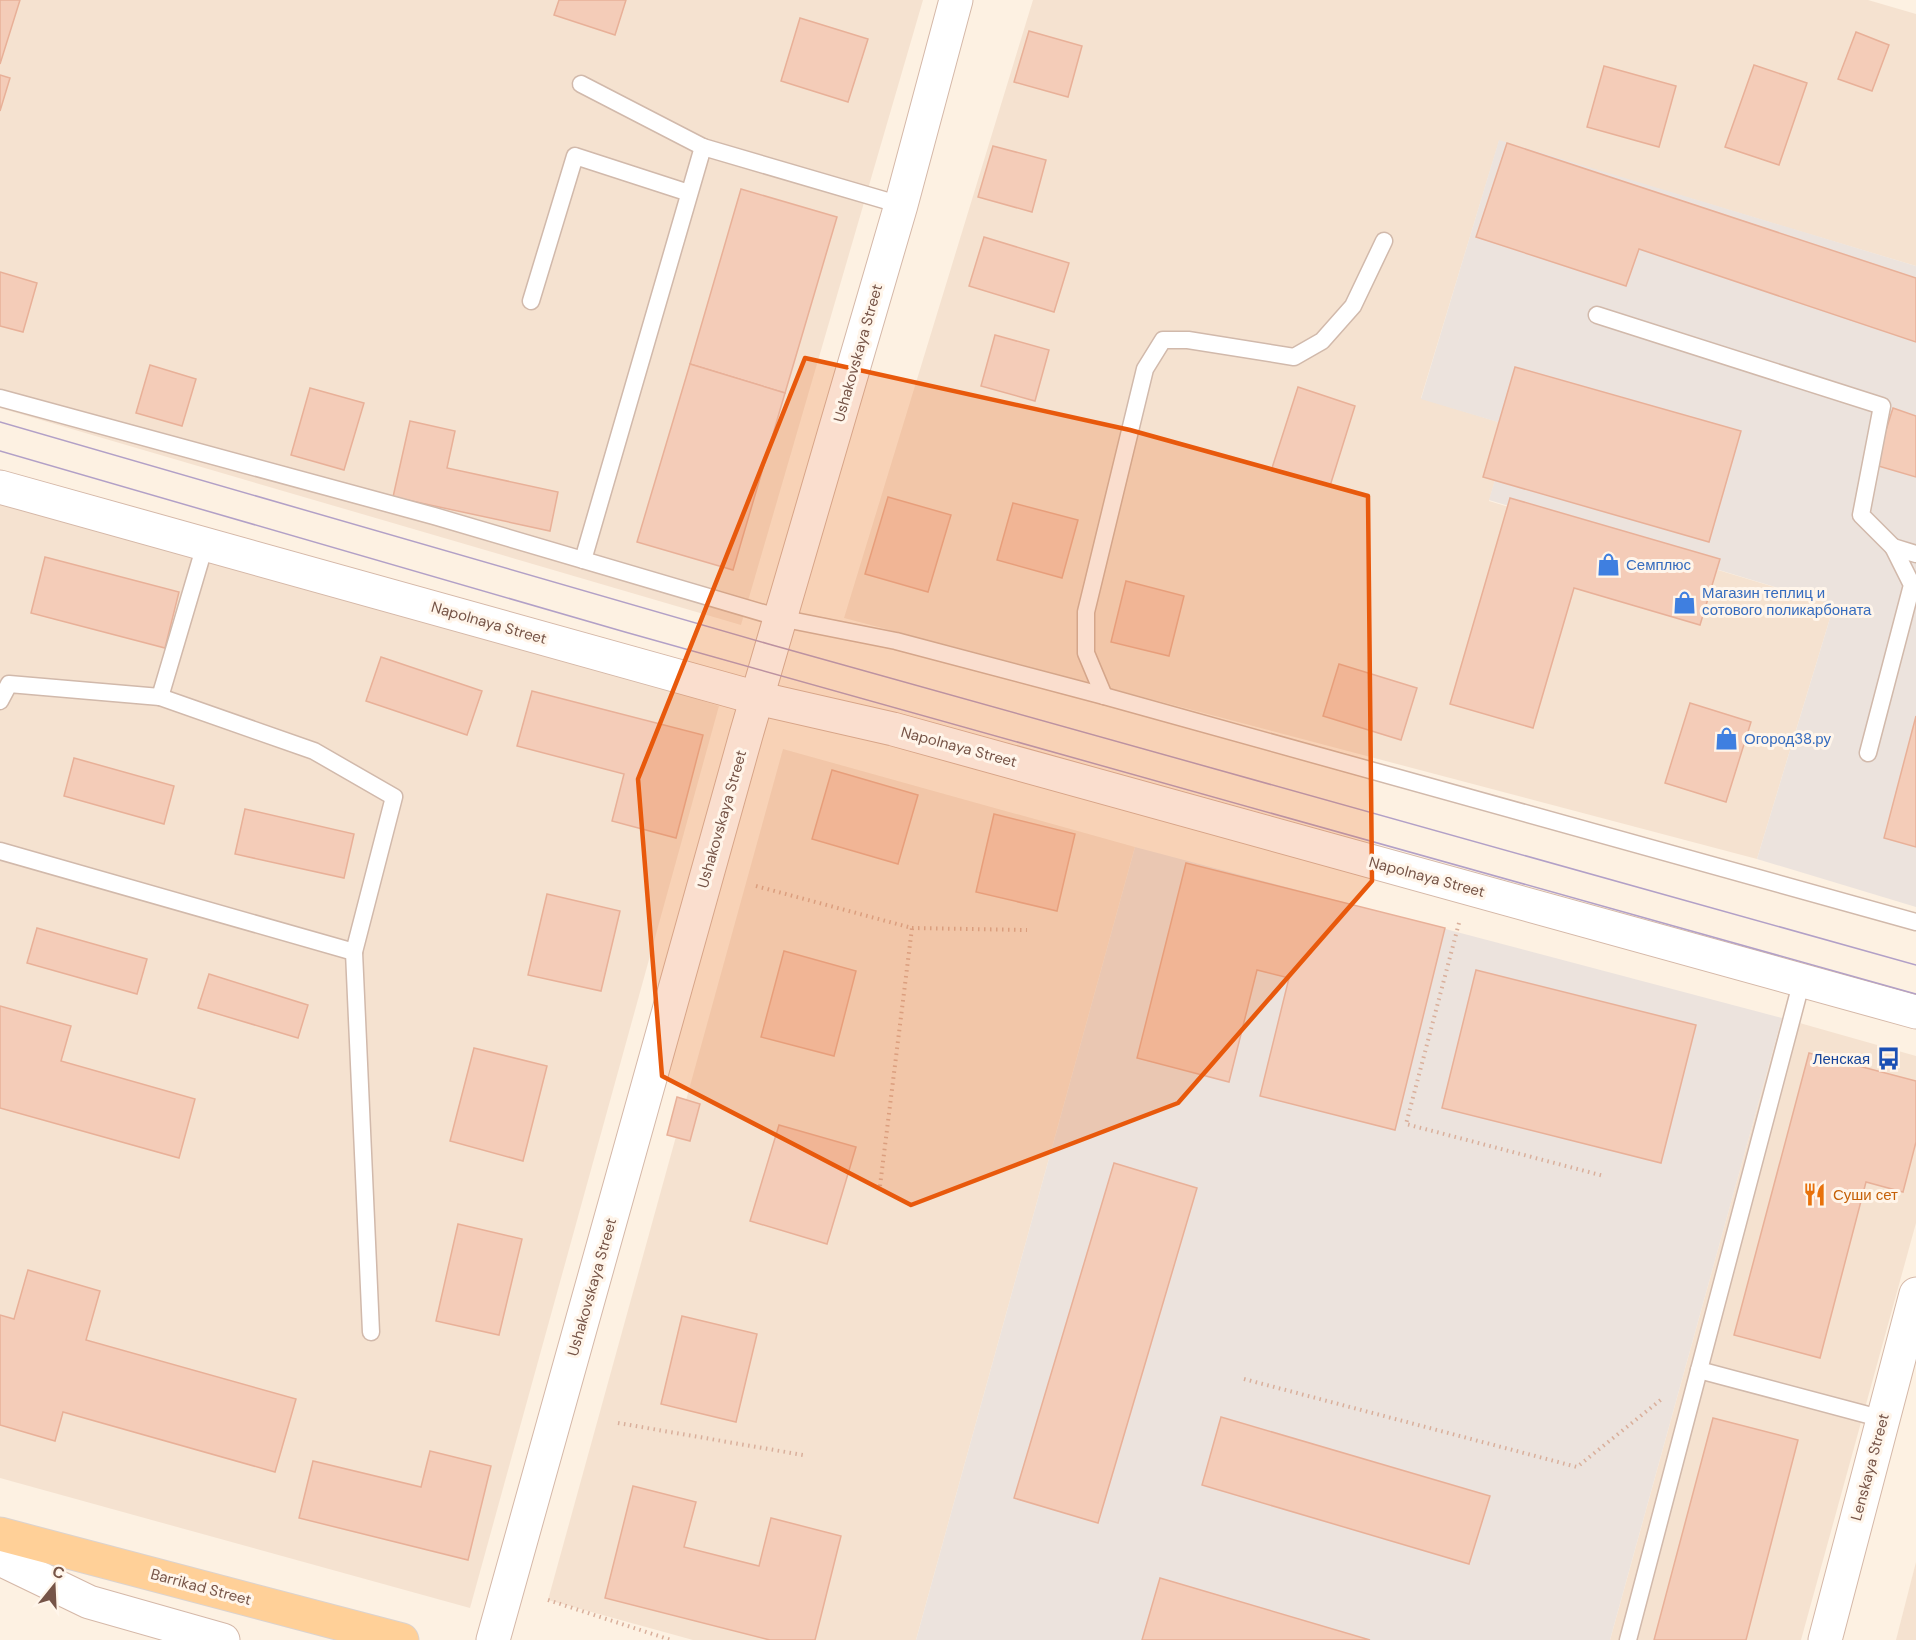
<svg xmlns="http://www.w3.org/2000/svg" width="1916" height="1640" font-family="'DM Sans',sans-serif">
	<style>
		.residential { fill: #f5e2d0 }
		.industrial { fill: #ece3dd }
		.building { fill: #f4ccb8; stroke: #e8b098; stroke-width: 1.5 }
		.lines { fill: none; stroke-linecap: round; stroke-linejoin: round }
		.lane-casing { stroke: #d1b9ab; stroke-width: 19 }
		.secondary-casing { stroke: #d5b8a8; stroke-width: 35 }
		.primary-casing { stroke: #dbd3cf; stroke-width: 35 }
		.path { stroke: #d9af9b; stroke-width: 4; stroke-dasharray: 1.5 4.5; stroke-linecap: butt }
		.lane { stroke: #fff; stroke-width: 16 }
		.secondary { stroke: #fff; stroke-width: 33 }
		.primary { stroke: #ffd098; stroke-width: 33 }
		.tram { stroke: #b2a0c7; stroke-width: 1.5 }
		.marked { fill: #e8590c; fill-opacity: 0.2; stroke: #e8590c; stroke-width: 4.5; stroke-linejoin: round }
		.labels { text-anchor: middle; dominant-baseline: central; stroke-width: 6; stroke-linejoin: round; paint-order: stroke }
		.street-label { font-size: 15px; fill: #765447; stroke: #fff5ea }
		.shop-label { font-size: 15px; fill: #366cbe; stroke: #fff5ea; text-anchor: start }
		.transit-label { font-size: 15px; fill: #164399; stroke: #fff5ea; text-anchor: end }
		.food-label { font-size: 15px; fill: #c56008; stroke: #fff5ea; text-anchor: start }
	</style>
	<rect width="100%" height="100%" fill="#fdf1e2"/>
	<g class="residential">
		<polygon points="0,0 923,0 741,625 0,408"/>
		<polygon points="1033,0 1868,0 1916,14 1916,266 1499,141 1421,398 1511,426 1489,501 1834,605 1757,859 844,618"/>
		<polygon points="0,498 205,545 719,706 470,1608 0,1478"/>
		<polygon points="783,749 1135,847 916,1640 693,1640 548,1600"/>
		<polygon points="1782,1018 1916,1056 1916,1223 1801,1640 1610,1640"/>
		<polygon points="1916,1562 1916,1640 1896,1640"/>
	</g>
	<g class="industrial">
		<polygon points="1499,140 1916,266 1916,907 1757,859 1834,605 1489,500 1511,426 1421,399"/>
		<polygon points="1135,847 1782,1018 1610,1640 916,1640"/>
	</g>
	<g class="building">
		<polygon points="0,0 20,0 0,64"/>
		<polygon points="559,0 626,0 615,35 554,15"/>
		<polygon points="800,18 868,39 848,102 781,81"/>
		<polygon points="1029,31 1082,46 1068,97 1014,82"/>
		<polygon points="1856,32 1889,45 1872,91 1838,79"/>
		<polygon points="1754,65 1807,83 1779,165 1725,147"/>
		<polygon points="1604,66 1676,86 1659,147 1587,127"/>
		<polygon points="0,75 10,78 0,111"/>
		<polygon points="1507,143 1916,278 1916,342 1639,249 1626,286 1476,237"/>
		<polygon points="993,146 1046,160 1032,212 978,197"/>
		<polygon points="741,189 837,217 785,393 690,364"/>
		<polygon points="984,237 1069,263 1054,312 969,286"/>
		<polygon points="0,272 37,283 23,332 0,326"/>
		<polygon points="995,335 1049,350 1035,401 981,386"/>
		<polygon points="690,364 785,393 733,570 637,542"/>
		<polygon points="150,365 196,379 182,426 136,413"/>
		<polygon points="1515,367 1741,431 1709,542 1483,477"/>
		<polygon points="1298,387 1355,406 1330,486 1272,468"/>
		<polygon points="310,388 364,403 344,470 291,455"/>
		<polygon points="1893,408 1916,416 1916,477 1875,465"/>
		<polygon points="410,421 455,431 447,468 558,492 550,531 393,497"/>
		<polygon points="888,497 951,515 928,592 865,574"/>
		<polygon points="1510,498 1720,559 1700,625 1574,588 1533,728 1450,704"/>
		<polygon points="1013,503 1078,520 1062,578 997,560"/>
		<polygon points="45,557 179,592 165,648 31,613"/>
		<polygon points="1126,581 1184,596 1169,656 1111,642"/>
		<polygon points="381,657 482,691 467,735 366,701"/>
		<polygon points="1339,664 1417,688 1401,740 1323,716"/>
		<polygon points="532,691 703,735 676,838 612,821 624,774 517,746"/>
		<polygon points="1690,703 1751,722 1726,802 1665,783"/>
		<polygon points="1916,716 1916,847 1884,838"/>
		<polygon points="74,758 174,786 164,824 64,796"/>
		<polygon points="832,770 918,795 898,864 812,839"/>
		<polygon points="245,809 354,834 344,878 235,854"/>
		<polygon points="994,814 1075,834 1057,911 976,892"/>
		<polygon points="1186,863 1445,928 1395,1130 1260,1096 1289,978 1257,970 1229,1082 1137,1058"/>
		<polygon points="547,894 620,911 601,991 528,975"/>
		<polygon points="37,928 147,959 137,994 27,963"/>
		<polygon points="784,951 856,971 834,1056 761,1037"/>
		<polygon points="1476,970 1696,1025 1661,1163 1442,1108"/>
		<polygon points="209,974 308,1005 298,1038 198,1008"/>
		<polygon points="0,1006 71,1026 61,1061 195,1099 179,1158 0,1108"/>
		<polygon points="474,1048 547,1066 523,1161 450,1141"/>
		<polygon points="1809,1053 1916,1081 1916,1142 1903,1192 1866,1182 1820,1358 1734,1335"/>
		<polygon points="677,1097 700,1104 690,1141 667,1135"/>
		<polygon points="779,1125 856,1147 827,1244 750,1221"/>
		<polygon points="1114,1163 1197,1188 1098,1523 1014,1498"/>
		<polygon points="458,1224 522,1239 499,1335 436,1321"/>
		<polygon points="28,1270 100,1291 86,1340 296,1399 275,1472 63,1412 55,1441 0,1425 0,1315 14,1319"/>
		<polygon points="682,1316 757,1334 736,1422 661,1404"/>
		<polygon points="1221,1417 1490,1496 1469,1564 1202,1485"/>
		<polygon points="1713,1418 1798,1440 1746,1640 1654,1640"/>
		<polygon points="430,1451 491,1466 468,1560 299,1518 313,1461 421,1487"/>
		<polygon points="633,1486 696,1502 684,1547 759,1566 771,1518 841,1536 815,1640 770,1640 605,1598"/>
		<polygon points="1160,1578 1370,1640 1142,1640"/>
	</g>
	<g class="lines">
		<defs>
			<g id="lane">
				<polyline points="581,84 703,147"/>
				<polyline points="531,301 575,156 689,193"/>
				<polyline points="1597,315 1882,406 1861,515 1893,547"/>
				<polyline points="0,398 434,516 780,618 896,641 1104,696 1916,922"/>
				<polyline points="583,560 703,147 901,205"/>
				<polyline points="1104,696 1086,653 1086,612 1145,369 1163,340 1188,340 1294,357 1322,341 1353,306 1384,241"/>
				<polyline points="0,701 9,684 160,697 205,545"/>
				<polyline points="1868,753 1912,585 1893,547 1916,554"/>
				<polyline points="0,851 354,952 394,797 314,751 160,697"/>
				<polyline points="354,952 371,1332"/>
				<polyline points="1802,980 1699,1370 1883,1419"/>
				<polyline points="1628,1640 1699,1370"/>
			</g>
			<g id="secondary">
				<polyline points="0,487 757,698 893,729 1916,1012"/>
				<polyline points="0,1559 89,1602 223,1640"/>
				<polyline points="493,1640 746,735 901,205 956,0"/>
				<polyline points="1825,1640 1916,1294"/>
			</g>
			<polyline id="primary" points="0,1534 402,1640"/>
		</defs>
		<use href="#lane" class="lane-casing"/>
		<use href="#secondary" class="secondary-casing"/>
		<use href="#primary" class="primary-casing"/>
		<g class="path">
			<polyline points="756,886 912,928 880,1186"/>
			<polyline points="1459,923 1406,1124 1604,1176"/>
			<polyline points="912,928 1027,930"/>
			<polyline points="1244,1379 1577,1467 1663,1398"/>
			<polyline points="618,1423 803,1455"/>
			<polyline points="548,1600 671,1640"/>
		</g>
		<use href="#lane" class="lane"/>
		<use href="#secondary" class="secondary"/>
		<use href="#primary" class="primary"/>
		<g class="tram">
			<polyline points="0,422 772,645 1916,965"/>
			<polyline points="0,451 625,632 1916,994"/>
		</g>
	</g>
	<path class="marked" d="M805 358 1130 430 1368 496 1372 881 1178 1103 911 1205 662 1076 638 779Z"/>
	<defs>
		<symbol id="shop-bare" viewBox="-9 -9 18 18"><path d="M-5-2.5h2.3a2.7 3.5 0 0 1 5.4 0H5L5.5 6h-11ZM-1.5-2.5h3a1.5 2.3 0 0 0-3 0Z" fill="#3f7fe0" stroke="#fff5ea" stroke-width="2.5" paint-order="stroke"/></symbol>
		<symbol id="bus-bare" viewBox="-9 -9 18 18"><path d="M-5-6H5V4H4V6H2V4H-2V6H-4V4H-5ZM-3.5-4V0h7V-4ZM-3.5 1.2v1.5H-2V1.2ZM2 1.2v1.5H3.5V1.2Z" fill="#1a4fb4" stroke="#fff5ea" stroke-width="2.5" paint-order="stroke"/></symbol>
		<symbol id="restaurant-bare" viewBox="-9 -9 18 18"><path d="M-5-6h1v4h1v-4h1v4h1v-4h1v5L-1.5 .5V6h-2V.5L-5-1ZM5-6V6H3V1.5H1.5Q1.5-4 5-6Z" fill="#e8710a" stroke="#fff5ea" stroke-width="2.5" paint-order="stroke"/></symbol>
	</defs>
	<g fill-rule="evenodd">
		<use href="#shop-bare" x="1592" y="548" width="33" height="33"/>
		<use href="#shop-bare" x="1668" y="586" width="33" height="33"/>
		<use href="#shop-bare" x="1710" y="722" width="33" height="33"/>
		<use href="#bus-bare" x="1872" y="1042" width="33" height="33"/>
		<use href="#restaurant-bare" x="1798" y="1178" width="33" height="33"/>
	</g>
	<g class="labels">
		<g class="street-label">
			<text transform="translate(858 353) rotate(-74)">Ushakovskaya Street</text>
			<text transform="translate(489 623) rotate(16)">Napolnaya Street</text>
			<text transform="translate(959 747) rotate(15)">Napolnaya Street</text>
			<text transform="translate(722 819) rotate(-74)">Ushakovskaya Street</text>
			<text transform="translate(1427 877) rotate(15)">Napolnaya Street</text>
			<text transform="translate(592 1287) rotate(-74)">Ushakovskaya Street</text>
			<text transform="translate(1870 1467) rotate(-75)">Lenskaya Street</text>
			<text transform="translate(201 1587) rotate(15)">Barrikad Street</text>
		</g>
		<g class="shop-label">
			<text x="1626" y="565">Семплюс</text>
			<text x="1702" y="593">Магазин теплиц и<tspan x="1702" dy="17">сотового поликарбоната</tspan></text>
			<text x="1744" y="739">Огород38.ру</text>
		</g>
		<g class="transit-label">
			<text x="1870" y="1059">Ленская</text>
		</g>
		<g class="food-label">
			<text x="1833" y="1195">Суши сет</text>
		</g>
	</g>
	<g transform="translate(54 1586) rotate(18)" stroke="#fff5ea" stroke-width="4.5" paint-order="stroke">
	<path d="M0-4.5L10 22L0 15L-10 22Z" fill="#765447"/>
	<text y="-9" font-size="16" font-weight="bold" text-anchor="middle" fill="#765447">С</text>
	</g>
</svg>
